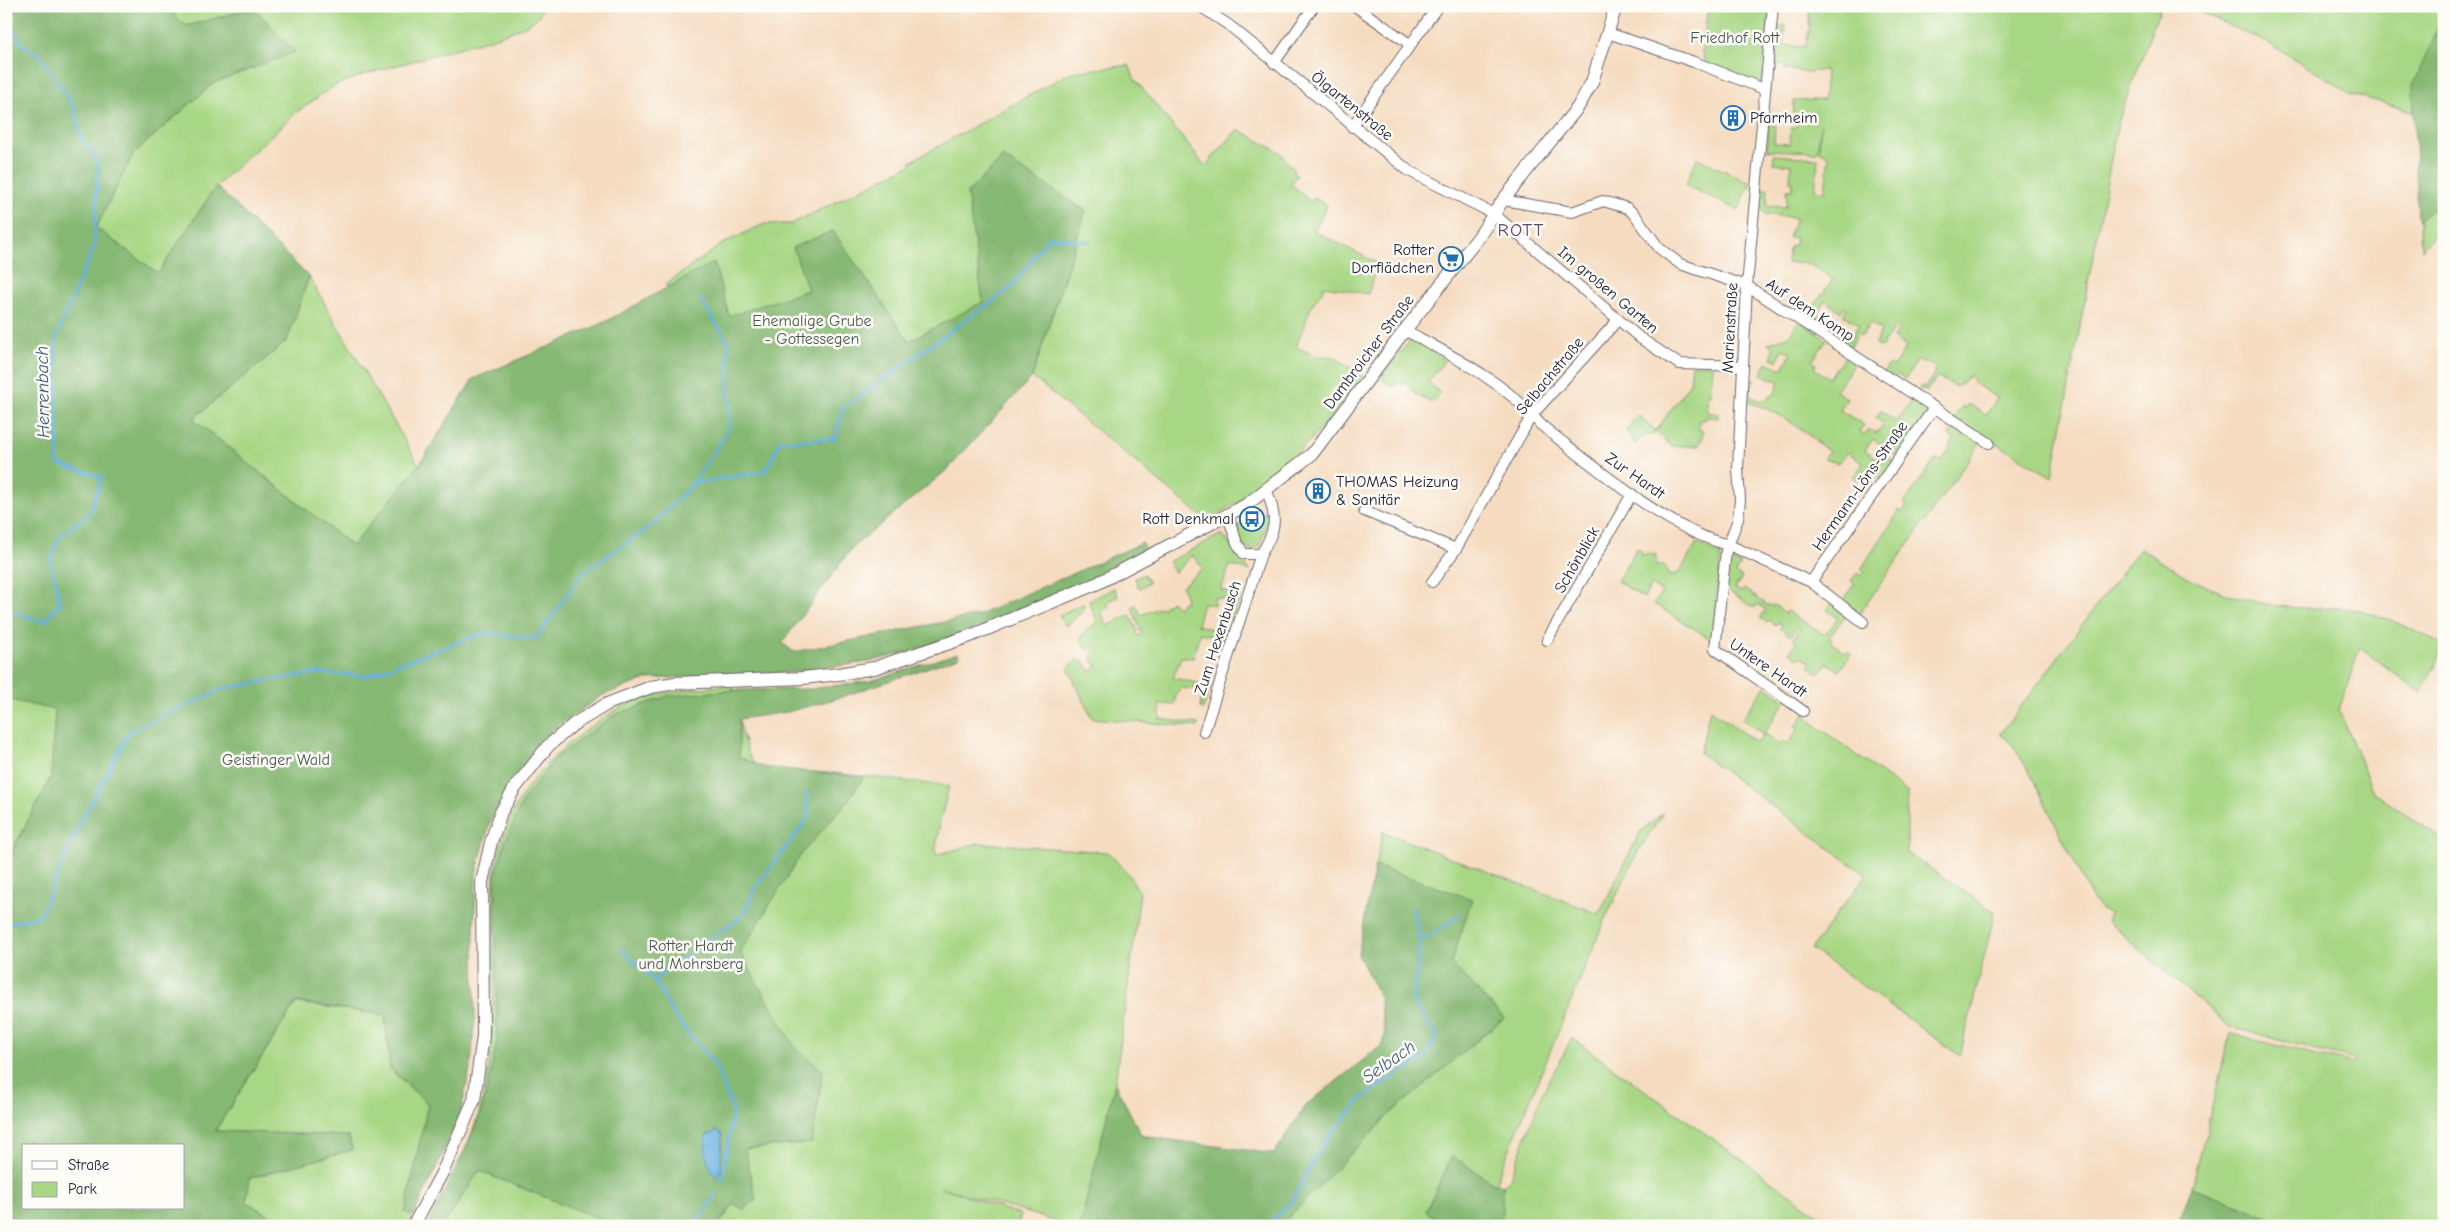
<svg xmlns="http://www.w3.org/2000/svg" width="2450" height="1232" font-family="'Comic Neue',sans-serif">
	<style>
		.green { fill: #a7d784; stroke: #647c60 }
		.forest { fill: #85b872; stroke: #546d56; fill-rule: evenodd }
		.water { fill: #68b0df; stroke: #45698d }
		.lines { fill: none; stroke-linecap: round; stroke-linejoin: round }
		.stream { stroke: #68b0df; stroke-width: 3 }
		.minor-casing { stroke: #6c636a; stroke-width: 12 }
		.tertiary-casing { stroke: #6c636a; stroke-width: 14 }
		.minor { stroke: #fff; stroke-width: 10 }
		.tertiary { stroke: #fff; stroke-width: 12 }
		.labels { text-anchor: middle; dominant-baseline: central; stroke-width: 5; stroke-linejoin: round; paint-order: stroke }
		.park-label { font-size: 16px; fill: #4a5851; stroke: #fdfcf7 }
		.street-label { font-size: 16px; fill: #22223b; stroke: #fdfcf7 }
		.poi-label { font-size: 16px; fill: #22223b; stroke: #fdfcf7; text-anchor: start }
		.water-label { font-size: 18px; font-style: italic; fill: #3e5b7d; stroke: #fdfcf7 }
		.quarter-label { font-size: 19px; letter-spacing: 1px; fill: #5e4966; stroke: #fdfcf7 }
	</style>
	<rect width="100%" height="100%" fill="#fdfcf7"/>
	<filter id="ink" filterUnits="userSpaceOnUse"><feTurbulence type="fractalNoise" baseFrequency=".02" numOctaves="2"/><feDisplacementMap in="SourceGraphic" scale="10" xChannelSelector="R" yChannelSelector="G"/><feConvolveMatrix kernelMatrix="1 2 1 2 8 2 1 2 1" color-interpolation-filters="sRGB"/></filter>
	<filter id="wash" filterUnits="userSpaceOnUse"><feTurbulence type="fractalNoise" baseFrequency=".0096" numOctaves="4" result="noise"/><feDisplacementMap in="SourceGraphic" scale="20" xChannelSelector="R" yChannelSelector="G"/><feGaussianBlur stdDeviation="1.12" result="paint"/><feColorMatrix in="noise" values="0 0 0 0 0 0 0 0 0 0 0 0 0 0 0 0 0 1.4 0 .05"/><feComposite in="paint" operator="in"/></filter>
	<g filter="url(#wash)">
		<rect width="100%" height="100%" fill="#f5dcc0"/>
		<g class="green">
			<polygon points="6,6 75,83 254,8 186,26 166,6 544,6 538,17 527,25 497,37 363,75 334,86 297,112 216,186 158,274 116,242 121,310"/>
			<polygon points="1708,6 1770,6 1762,80 1756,84 1705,62 1702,52"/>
			<polygon points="1808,6 2161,6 2118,122 2052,477 1990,439 1981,442 1857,617 1841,604 1855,584 1851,581 1857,573 1861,576 1864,572 1861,569 1898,513 1897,512 1898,510 1902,512 1907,506 1904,503 1935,460 1937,459 1941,461 1950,449 1949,447 1954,439 1949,436 1957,423 1953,420 1962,406 1966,408 1969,404 1986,415 1997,398 1975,384 1970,375 1957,387 1937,377 1927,391 1919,389 1921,386 1925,388 1934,374 1935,367 1918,360 1905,379 1898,375 1893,380 1883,374 1889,364 1894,366 1906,347 1893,338 1899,328 1896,326 1881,347 1876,344 1881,330 1870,323 1862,335 1859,333 1847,351 1837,345 1842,336 1849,341 1859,324 1843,315 1847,309 1845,307 1841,312 1825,300 1817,312 1823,319 1827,319 1818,332 1803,322 1833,279 1809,264 1787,263 1789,247 1795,244 1796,238 1788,237 1796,218 1765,214 1761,208 1763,189 1768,189 1767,206 1786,207 1787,190 1792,190 1793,182 1790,181 1791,165 1773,163 1774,155 1818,158 1815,191 1825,192 1829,156 1819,151 1821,125 1817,152 1767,150 1768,125 1775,125 1774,143 1790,144 1791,128 1796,127 1795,117 1793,117 1794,101 1824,100 1826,70 1807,72 1785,69 1785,65 1774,63 1777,26 1785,26 1783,45 1805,47 1810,27"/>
			<polygon points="2186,6 2444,6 2444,227 2421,249 2414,109 2411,111 2352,94 2268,43"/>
			<path d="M1129 65 1134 78 1205 166 1238 129 1281 153 1297 176 1291 184 1312 203 1314 198 1327 205 1314 231 1377 263 1368 294 1325 286 1311 307 1296 347 1316 356 1335 357 1363 377C1319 434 1272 488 1206 520L1032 377 1076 242 1061 259 6 907 674 292 665 285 722 244 755 228 765 224H791L912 164 910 162 1071 72Z"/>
			<polygon points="1697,158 1751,183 1738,210 1685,185"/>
			<polygon points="309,277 419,465 352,546 193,419 286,341"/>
			<path d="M1799 321 1827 340 1812 361 1816 364 1814 368 1829 378 1848 353 1857 359 1836 391 1847 399 1840 410 1864 425 1859 431 1864 435 1869 429 1876 434 1884 424 1876 418 1881 410 1896 422 1915 396 1932 408 1898 457 1873 439 1865 450 1876 458 1881 452 1895 462 1882 481 1867 470 1859 481 1853 477 1863 464 1848 452 1838 463 1824 459 1829 452C1802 429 1776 408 1742 401L1743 380 1754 379 1749 396 1762 401 1775 394 1779 381 1761 375 1767 362 1782 370 1791 353 1783 349 1777 361 1772 358 1773 347 1768 343 1788 337Z"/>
			<polygon points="1412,338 1445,360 1428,382 1440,393 1435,401 1430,402 1417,395 1406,382 1402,385 1397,383 1393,388 1381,377"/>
			<path d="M1692 364 1713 365 1711 391 1710 395H1707V412L1718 414V418L1706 417 1705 420H1699V430L1703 431 1702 440 1698 446H1672L1655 431 1653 435H1645L1635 444C1631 441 1631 435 1626 431L1638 415 1656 431 1690 383Z"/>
			<polygon points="1267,511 1269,517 1260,545 1253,550 1246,548 1239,539 1237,527"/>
			<polygon points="1222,534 1250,571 1230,565 1221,590 1241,597 1232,621 1228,621 1229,617 1232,617 1234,607 1231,606 1232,601 1215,597 1214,605 1203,603 1197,625 1228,633 1226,645 1218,644 1220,637 1200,633 1193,658 1181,657 1173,678 1211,686 1203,709 1200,708 1202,695 1200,695 1199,689 1181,688 1176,696 1174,705 1160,704 1160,719 1199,724 1198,727 1092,718 1068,668 1078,659 1081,662 1084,661 1090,671 1097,667 1091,657 1095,649 1091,648 1089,651 1080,640 1082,635 1097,622 1089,601 1114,588 1118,596 1107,602 1109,607 1101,612 1107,626 1130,615 1138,631 1136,633 1138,636 1142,634 1132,607 1136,605 1141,615 1161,607 1164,609 1165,605 1172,601 1178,607 1186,600 1182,586 1203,568 1192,555 1175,573 1168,562"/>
			<polygon points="1697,543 1721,554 1712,640 1654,604 1662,592 1651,585 1644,598 1617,581 1637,548 1642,551 1641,556 1648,553 1656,555 1656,566 1664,565 1669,576 1679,573"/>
			<path d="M2140 548C2192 582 2224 599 2287 607 2314 610 2343 604 2370 613 2395 620 2420 634 2444 644V649L2420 693 2360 647 2339 710 2373 792 2444 841V1226H2283L2281 1222 2192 1187 2230 1034 2354 1064 2355 1060 2230 1027 2107 921 2109 918 2107 916 2111 914 2100 909 2093 900 2030 773 2011 743 2000 734Z"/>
			<polygon points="1725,559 1741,564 1736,573 1742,578 1735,588 1741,592 1744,589 1767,605 1776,606 1785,613 1787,611 1800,621 1802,620 1825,635 1838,618 1827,610 1834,601 1848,612 1829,638 1832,640 1830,642 1846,653 1848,651 1851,654 1839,671 1827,663 1819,674 1809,666 1811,662 1802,656 1799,659 1790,652 1797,642 1793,639 1800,629 1797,627 1791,636 1779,628 1782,625 1778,622 1776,625 1769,620 1767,622 1760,618 1766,610 1757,604 1754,608 1722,586"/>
			<polygon points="1144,574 1149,583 1139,588 1135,578"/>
			<polygon points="1083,604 1085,609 1066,626 1059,615"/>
			<path d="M733 685 742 734 750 758 757 765 767 771 834 773 949 786 940 822 935 855 979 843 1108 852 1128 874 1140 893 1115 1084 1105 1125 1272 1168 1388 1052 1451 963 1471 899 1375 866 1383 832 1599 914 1640 832 1663 813 1637 853 1606 917 1495 1184 1452 1157 1463 1226H1071L941 1187 1021 1215 1017 1226H718L734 1204 745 1209 732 1200 708 1226H443L479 1171 609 1222 506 1123 427 1226C449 1182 475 1138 485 1089 499 1018 490 945 494 873 506 808 534 768 586 730 601 719 618 707 636 701 667 690 700 688 733 685Z"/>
			<polygon points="1765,686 1786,700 1764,734 1781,745 1783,742 1787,745 1798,729 1795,726 1805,713 1808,715 1806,718 1907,792 1907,853 1995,912 1960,1056 1811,949 1866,875 1700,753 1710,709 1757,743 1763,734 1742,719"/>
			<polygon points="6,699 55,709 51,777 6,862"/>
			<polygon points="296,1003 385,1015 390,1069 428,1104 406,1212 413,1216 407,1226 289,1226 246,1202 250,1178 352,1150 349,1136 215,1131"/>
			<polygon points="1572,1038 1834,1226 1501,1226 1503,1185 1510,1179 1541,1096"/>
		</g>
		<g class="forest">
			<path d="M6 6H166L186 26 254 8 295 52 214 83 134 153 96 228 158 273 216 186 309 277 287 341 193 419 352 546 419 465 473 379 601 324 714 262 729 316 808 290 793 247 833 231 909 341 983 302 967 193 1003 157 1086 211 1032 377 948 469 852 548 782 643 794 652 979 615 1142 543 1147 553 1079 588 930 646 869 662 790 672 647 679 603 695 553 729 513 777 490 822 476 873 474 934 475 1019 471 1064 459 1120 413 1216 405 1212 428 1104 390 1068 385 1015 296 1002 215 1131 349 1136 352 1150 250 1178 246 1202 288 1226H6V862L51 777 55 710 6 699ZM24 1146H184V1208H24Z"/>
			<polygon points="2444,14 2444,200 2418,221 2413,85"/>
			<polygon points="958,653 959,657 842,697 787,712 739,719 739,757 763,767 864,777 847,802 802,853 740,953 795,1047 823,1071 812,1143 745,1149 756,1200 744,1209 734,1204 716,1226 618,1226 479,1171 443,1226 427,1226 466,1148 481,1113 490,1077 497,1040 495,876 505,842 524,799 556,757 614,715 668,696 734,690 811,689 871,681"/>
			<polygon points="1375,866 1472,899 1451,963 1504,1018 1390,1114 1280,1226 1080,1226 1115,1084 1142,1136 1274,1154 1305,1106 1381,1046 1385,1035 1379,996 1358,954"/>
			<polygon points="1452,1156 1495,1184 1503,1185 1501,1226 1447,1226 1426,1211"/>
			<polygon points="2192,1187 2281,1222 2283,1226 2177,1226"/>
		</g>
		<path class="water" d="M717 1130 722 1134 721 1172 716 1177C708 1169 702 1145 707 1134H712Z"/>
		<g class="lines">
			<g class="stream">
				<polyline points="6,11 20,43 39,55 75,108 79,133 98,165 94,247 56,337 58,464 102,477 89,514 59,537 51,561 60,603 44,622 6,610"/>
				<polyline points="693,484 766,471 780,441 835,439 843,408 1011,288 1048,237 1089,242"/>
				<polyline points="1413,908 1420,942"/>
				<polyline points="6,924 40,916 76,831 129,732 225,688 315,673 367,676 483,633 537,638 582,573 650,527 693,484 729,429 728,342 700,299"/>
				<polyline points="621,949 654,980 677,1020 715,1064 733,1111 722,1181"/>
				<polyline points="654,980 742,916 757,885 808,818 806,792"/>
				<polyline points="696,1226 716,1194"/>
				<polyline points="1265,1226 1290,1204 1324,1143 1364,1096 1426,1056 1437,1036 1413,1001 1420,942 1459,916"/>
			</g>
		</g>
	</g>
	<g filter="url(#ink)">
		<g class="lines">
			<defs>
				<g id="minor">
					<polyline points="1200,6 1230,26 1409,171 1494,214 1640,338 1679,364 1743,366"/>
					<polyline points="1355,6 1411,45"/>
					<polyline points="1773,6 1747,286 1738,469 1740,500 1738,519 1726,551 1715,649 1803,711"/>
					<polyline points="1608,33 1694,62 1764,89"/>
					<polyline points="1274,63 1314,6"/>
					<polyline points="1352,127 1438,6"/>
					<polyline points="1503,200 1572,212 1603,201 1627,208 1635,215 1659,248 1680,264 1747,286 1989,443"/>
					<path d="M1405 330C1452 356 1507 383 1541 425 1590 463 1670 532 1729 545L1811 582 1863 622"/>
					<polyline points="1364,511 1456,549"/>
					<path d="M1228 516 1237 543 1244 554H1261C1277 529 1277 518 1267 491"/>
					<polyline points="1432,582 1456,549 1532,415 1617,321"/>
					<polyline points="1811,582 1934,408"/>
					<polyline points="1547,640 1632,494"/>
					<polyline points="1204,732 1261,554"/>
				</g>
				<polyline id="tertiary" points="413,1226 443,1171 474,1100 483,1036 482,882 491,842 501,812 515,788 548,746 574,724 607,704 651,687 675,683 803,678 838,674 874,668 970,636 1098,583 1246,505 1312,454 1405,330 1478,238 1503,200 1578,107 1592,82 1616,6"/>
			</defs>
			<use href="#minor" class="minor-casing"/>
			<use href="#tertiary" class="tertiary-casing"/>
			<use href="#minor" class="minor"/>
			<use href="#tertiary" class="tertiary"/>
		</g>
	</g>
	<defs>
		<symbol id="building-ring" viewBox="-11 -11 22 22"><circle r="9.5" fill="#fdfcf7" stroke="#1f6fb2" stroke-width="1.5"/><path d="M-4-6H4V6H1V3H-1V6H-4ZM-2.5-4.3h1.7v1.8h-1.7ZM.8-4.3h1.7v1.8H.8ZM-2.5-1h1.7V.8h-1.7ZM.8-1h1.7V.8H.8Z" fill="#1f6fb2"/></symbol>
		<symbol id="supermarket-ring" viewBox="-11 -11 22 22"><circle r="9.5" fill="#fdfcf7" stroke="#1f6fb2" stroke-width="1.5"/><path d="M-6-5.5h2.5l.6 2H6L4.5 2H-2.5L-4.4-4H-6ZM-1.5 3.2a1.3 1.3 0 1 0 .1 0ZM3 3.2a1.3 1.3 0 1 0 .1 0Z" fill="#1f6fb2"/></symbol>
		<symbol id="bus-ring" viewBox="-11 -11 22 22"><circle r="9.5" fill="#fdfcf7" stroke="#1f6fb2" stroke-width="1.5"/><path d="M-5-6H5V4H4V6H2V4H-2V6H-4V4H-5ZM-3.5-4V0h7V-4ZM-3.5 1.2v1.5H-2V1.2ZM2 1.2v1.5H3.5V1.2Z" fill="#1f6fb2"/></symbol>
	</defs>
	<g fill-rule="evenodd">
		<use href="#building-ring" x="1719" y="104" width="28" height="28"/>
		<use href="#supermarket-ring" x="1437" y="245" width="28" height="28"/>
		<use href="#building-ring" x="1304" y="477" width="28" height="28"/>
		<use href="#bus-ring" x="1238" y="505" width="28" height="28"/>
	</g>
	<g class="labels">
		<g class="park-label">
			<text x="1735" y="38">Friedhof Rott</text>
			<text x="812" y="321">Ehemalige Grube<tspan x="812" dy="18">- Gottessegen</tspan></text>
			<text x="276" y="760">Geistinger Wald</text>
			<text x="691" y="946">Rotter Hardt<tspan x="691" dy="18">und Mohrsberg</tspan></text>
		</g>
		<g class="street-label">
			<text transform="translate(1352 106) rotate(39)">Ölgartenstraße</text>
			<text transform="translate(1608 290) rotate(40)">Im großen Garten</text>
			<text transform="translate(1810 310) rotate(33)">Auf dem Komp</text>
			<text transform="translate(1730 328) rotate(-87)">Marienstraße</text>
			<text transform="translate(1369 352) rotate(-53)">Dambroicher Straße</text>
			<text transform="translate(1550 376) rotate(-50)">Selbachstraße</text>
			<text transform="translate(1635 476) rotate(35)">Zur Hardt</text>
			<text transform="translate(1860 486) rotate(-55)">Hermann-Löns-Straße</text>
			<text transform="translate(1577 560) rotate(-60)">Schönblick</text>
			<text transform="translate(1218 638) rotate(-72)">Zum Hexenbusch</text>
			<text transform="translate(1768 668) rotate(35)">Untere Hardt</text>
		</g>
		<g class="poi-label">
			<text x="1750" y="118">Pfarrheim</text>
			<text x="1434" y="250" text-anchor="end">Rotter<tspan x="1434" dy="18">Dorflädchen</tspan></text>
			<text x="1336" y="482">THOMAS Heizung<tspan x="1336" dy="18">&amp; Sanitär</tspan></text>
			<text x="1234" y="519" text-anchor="end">Rott Denkmal</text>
		</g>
		<g class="water-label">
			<text transform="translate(43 392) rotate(-91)">Herrenbach</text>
			<text transform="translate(1389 1062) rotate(-35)">Selbach</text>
		</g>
		<g class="quarter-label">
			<text x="1521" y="230">ROTT</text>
		</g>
	</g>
	<rect width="2450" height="1232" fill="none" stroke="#fdfcf7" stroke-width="25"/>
	<rect x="22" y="1144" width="162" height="65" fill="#fdfcf7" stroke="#a5a5ac"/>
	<rect x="32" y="1161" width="25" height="8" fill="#ffffff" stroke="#a5a5ac"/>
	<text x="68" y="1170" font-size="15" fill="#22223b">Straße</text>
	<rect x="32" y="1182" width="25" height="15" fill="#a7d784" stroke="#a5a5ac"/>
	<text x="68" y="1194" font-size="15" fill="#22223b">Park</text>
</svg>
